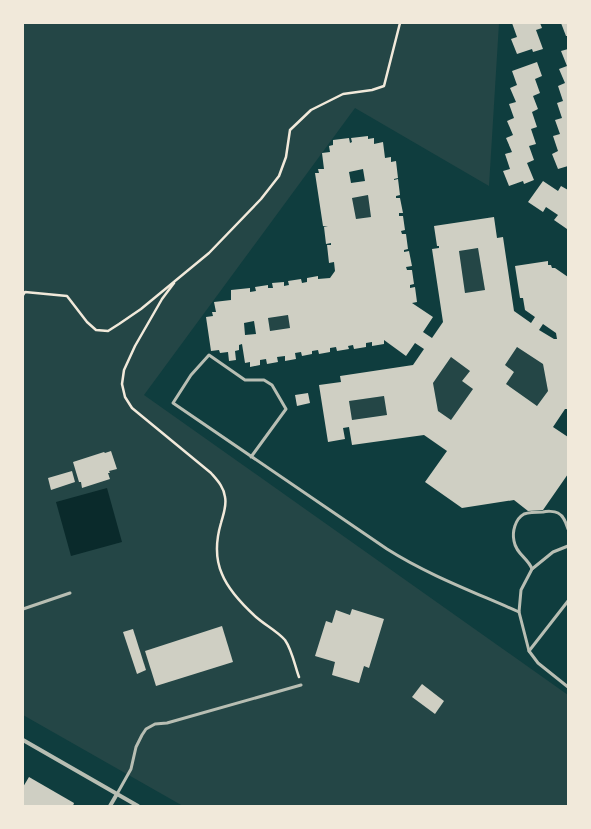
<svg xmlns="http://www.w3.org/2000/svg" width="591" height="829" font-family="Lato,sans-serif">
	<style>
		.green { fill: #244646 }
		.water { fill: #0a2a2b }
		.building { fill: #cfcfc3; fill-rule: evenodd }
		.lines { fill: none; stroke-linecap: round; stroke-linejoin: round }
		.path { stroke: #f1e9da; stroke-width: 2.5 }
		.service { stroke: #b8beb3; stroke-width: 3 }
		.minor { stroke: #b8beb3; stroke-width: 4 }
	</style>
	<rect width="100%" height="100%" fill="#0f3d3e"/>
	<g class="green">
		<polygon points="23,23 499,23 489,186 355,108 144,395 568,695 568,806 183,806 23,715"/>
		<polygon points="368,195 371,217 356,219 352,198"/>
		<polygon points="478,248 485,290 465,293 459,251"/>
		<polygon points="288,315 290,328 270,331 268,318"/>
		<polygon points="517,347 543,364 548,391 537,406 506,384 514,372 505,365"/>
		<polygon points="451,357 470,371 462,381 473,389 451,420 438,411 433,383"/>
		<polygon points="384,396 387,415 352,420 349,401"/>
	</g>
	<polygon class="water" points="107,488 122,542 71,556 56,502"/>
	<g class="building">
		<polygon points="512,23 540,23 542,28 536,30 543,49 533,52 532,49 517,54 511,39 517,37"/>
		<polygon points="561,23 568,23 568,36 566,36"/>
		<polygon points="568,49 568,166 558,169 552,154 558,151 553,136 560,134 555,120 562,118 557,103 563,101 558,86 565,83 559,69 567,66 561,51"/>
		<polygon points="537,62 542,76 535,79 540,93 533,96 538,109 532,112 537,127 531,129 536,144 529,146 534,160 527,163 534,180 524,184 523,181 509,186 503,171 510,169 505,154 512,152 506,138 513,135 507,121 514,118 509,104 516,102 510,88 517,85 512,71"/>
		<path d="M368 136V139L374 138V144L383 142 385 158 391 157V162L396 161 398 178 394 179V180L398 179 400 195 396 196V198H400L403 213H399V216H403L405 230 401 231 402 234H406L408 249 404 250V252L409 251 412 266 406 267 407 270H412L414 284 410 285V288L415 287 417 302 412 303 433 317 423 332 432 338 443 322 432 249 439 248V246H437L434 226 494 217 497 238 503 237 514 311 531 323 535 317 525 310 523 298H520L515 266 548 261V265H551L552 268H555L568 277V409H565L553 427 568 437V474L543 510 528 511 514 500 462 508 425 482 447 451 424 435 352 445 349 427 343 428 345 439 328 442 319 385 341 382 340 376 413 365 424 349 415 343 406 356 384 340V344L372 346V342L366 343V347L354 349 353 345 348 346 349 349 337 351 336 347 330 348V352L319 354 318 350 312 351V354L302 356 301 352 295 353 296 359 285 361V356L277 357 278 362 267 364 266 359 260 360V365L250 367V362L245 363 242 344 239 345V350L235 351 236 360 229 361 228 352 220 353 219 350 211 351 206 317 213 316 212 312H216L214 302 231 300V290L250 288V292L256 291 255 287 268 285V288H273L272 283 284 282V286L289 285 288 281 301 279 302 283 307 282V278L318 276V279L330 278 335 271 334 262 329 263 327 245H331V243L326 244 324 227H328L323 226 315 173H319L318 169H324L322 153 330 152 329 146 333 145V140L349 138 350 143 352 142 351 138ZM363 169 365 181 351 183 349 172ZM368 195 371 217 356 219 352 198ZM478 248 485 290 465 293 459 251ZM288 315 290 328 270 331 268 318ZM254 321 256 334 245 335 244 323ZM543 324 556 333 557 339H554L539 330ZM517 347 543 364 548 391 537 406 506 384 514 372 505 365ZM451 357 470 371 462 381 473 389 451 420 438 411 433 383ZM384 396 387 415 352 420 349 401Z"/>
		<polygon points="543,181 558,191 561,186 568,190 568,227 567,229 554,220 558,215 546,207 543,212 528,202"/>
		<polygon points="308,393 310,403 297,406 295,395"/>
		<polygon points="111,451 117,469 109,471 110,473 108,473 110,479 82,488 81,482 79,482 73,462 104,452 105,453"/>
		<polygon points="72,471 75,482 51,490 48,478"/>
		<polygon points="352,609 384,619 369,668 364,666 359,683 332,675 335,662 315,656 326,621 332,623 336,610 350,615"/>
		<polygon points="222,626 233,662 156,686 145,651"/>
		<polygon points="133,629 146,670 137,674 123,632"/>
		<polygon points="422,684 444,701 435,714 412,697"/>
		<polygon points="29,777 74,803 73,806 23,806 23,787"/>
	</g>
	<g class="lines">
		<g class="path">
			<path d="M174 283 162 299 135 346 124 370 122 384 125 397 132 408 211 473C217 480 224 487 225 497 227 506 223 515 221 523 216 540 215 558 222 574 228 589 244 606 256 617 265 625 277 631 285 640 292 650 295 666 299 677"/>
			<polyline points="23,295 25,292 67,296 87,322 96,330 108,331 119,324 141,309 209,253 261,199 279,176 286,157 290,130 311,110 343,94 372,90 384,86 400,23"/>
		</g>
		<g class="service">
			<path d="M251 457 286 409 272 385 264 380H245L209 355 191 375 173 403 387 549C428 575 474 592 519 612"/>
			<polyline points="568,546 553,552 532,569 521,590 519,612 529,651 538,663 568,687"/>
			<path d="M532 569C528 558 516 554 514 541 512 532 515 519 524 514 530 512 537 512 543 512 547 511 554 511 558 513 564 516 566 523 568 529"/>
			<polyline points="23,609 70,593"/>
			<polyline points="529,651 568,601"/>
			<polyline points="117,794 131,769 136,747 142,735 146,729 155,724 167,723 301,685"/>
		</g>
		<g class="minor">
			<polyline points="23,740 138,806"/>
			<polyline points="110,806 117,794"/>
		</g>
	</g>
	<rect width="591" height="829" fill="none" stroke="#f1e9da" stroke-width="48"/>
</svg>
